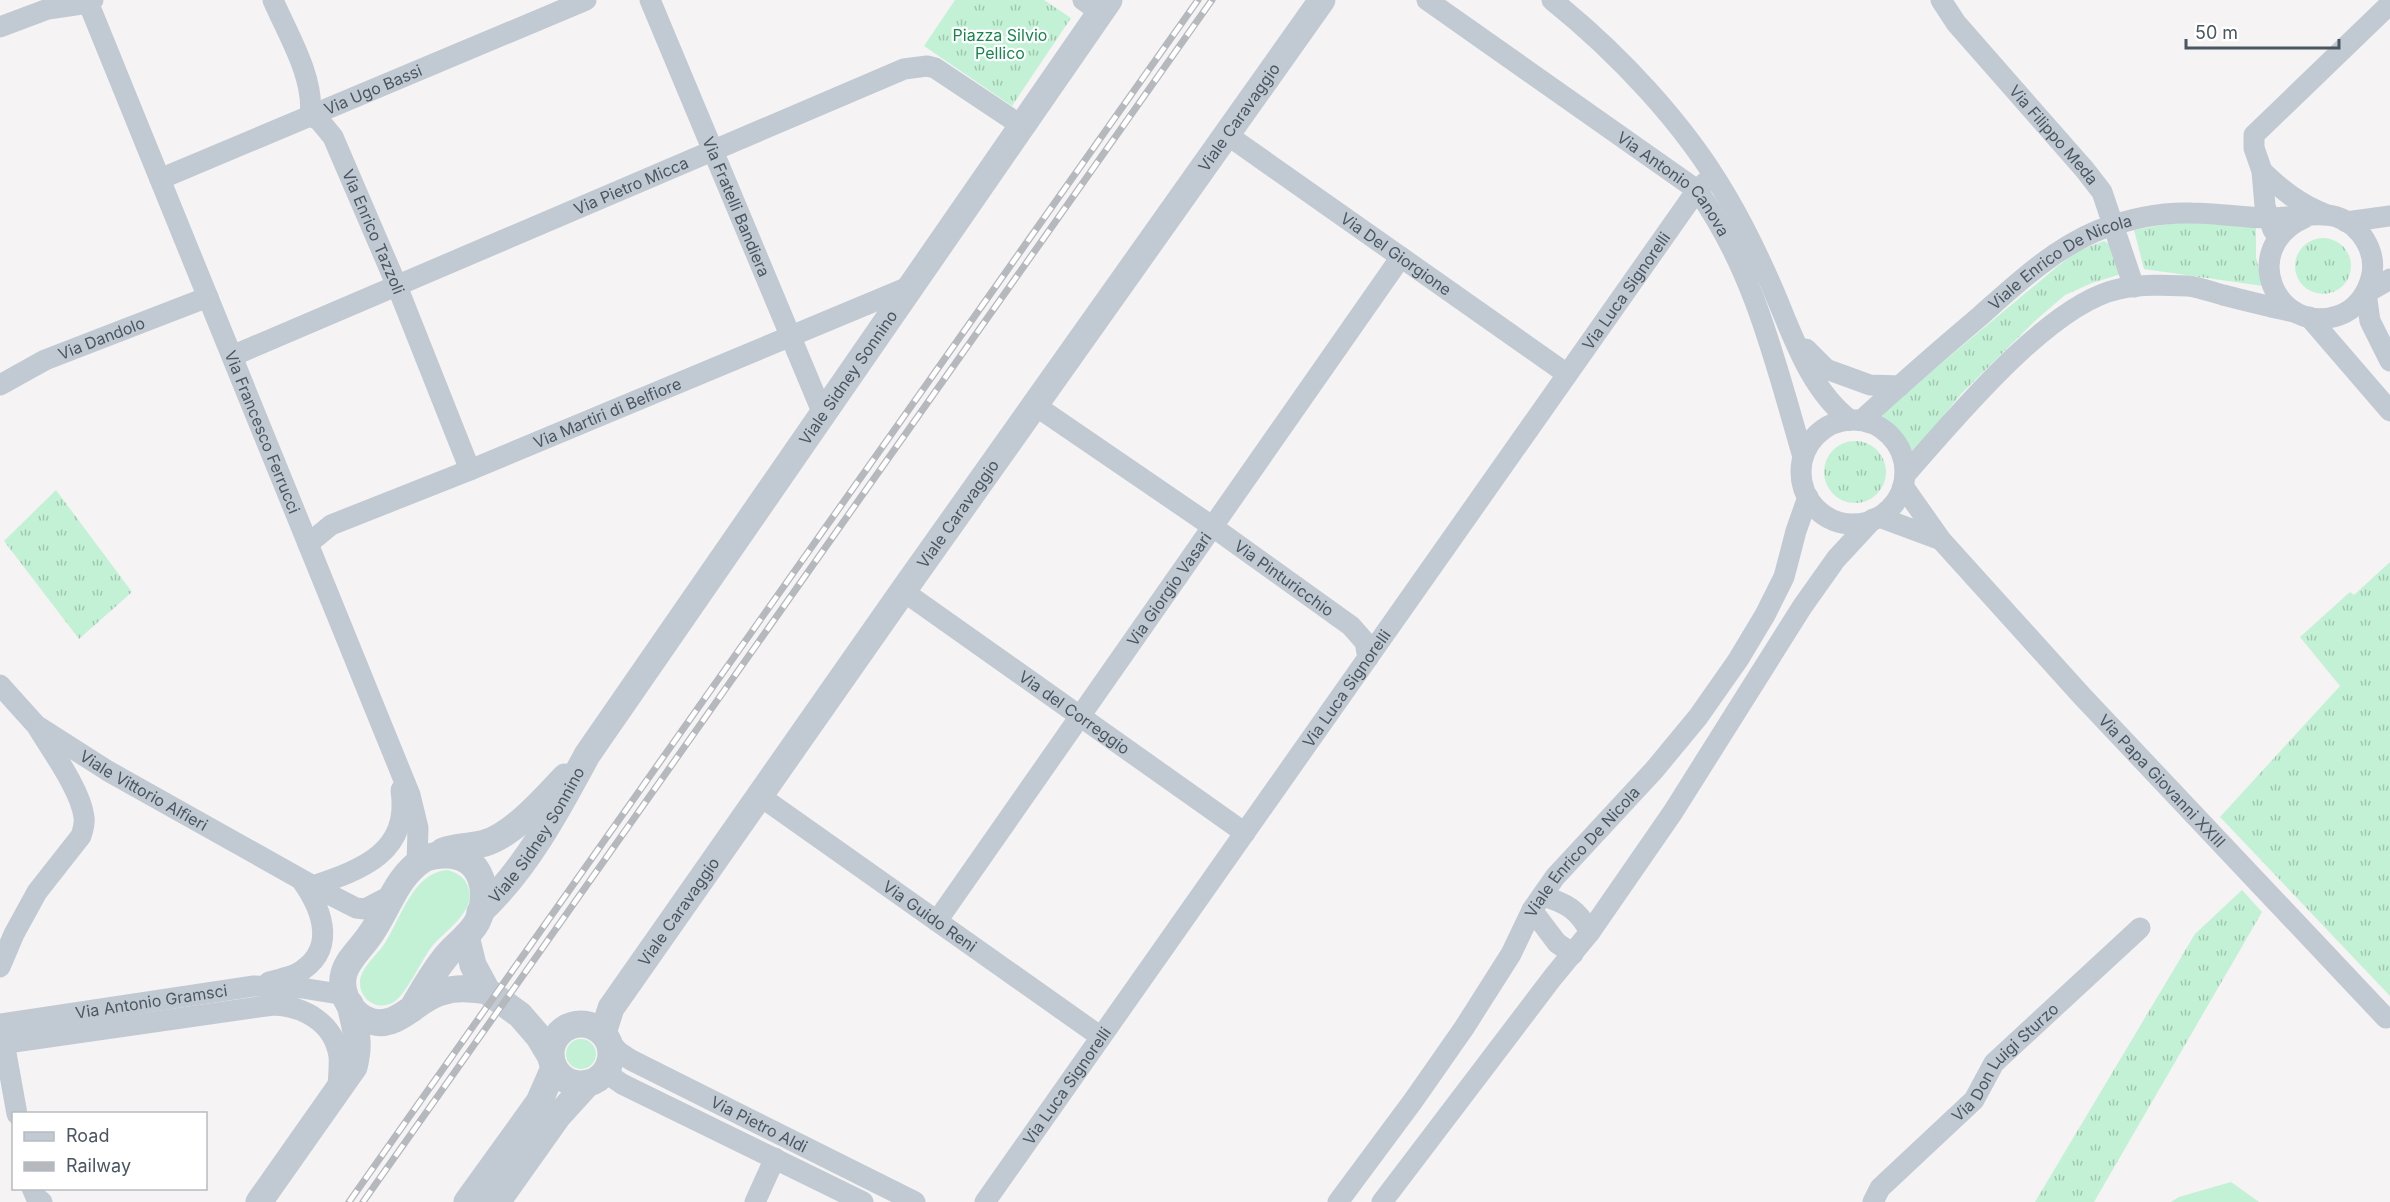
<svg xmlns="http://www.w3.org/2000/svg" width="2390" height="1202" font-family="Inter,sans-serif">
	<style>
		.grass { fill: url(#grass-tufts) }
		.garden { fill: #c3f1d5 }
		.lines { fill: none; stroke-linecap: round; stroke-linejoin: round }
		.minor { stroke: #c1cad2; stroke-width: 21 }
		.tertiary { stroke: #c1cad2; stroke-width: 27 }
		.rail-casing { stroke: #b5b8bd; stroke-width: 7 }
		.rail { stroke: #fff; stroke-width: 4.5; stroke-dasharray: 14; stroke-linecap: butt }
		.labels { text-anchor: middle; dominant-baseline: central; stroke-width: 4.5; stroke-linejoin: round; paint-order: stroke }
		.park-label { font-size: 16px; fill: #17864f; stroke: #fff }
		.street-label { font-size: 16px; fill: #4a5661; stroke: #fff }
	</style>
	<defs>
		<pattern id="grass-tufts" width="24" height="20" patternUnits="userSpaceOnUse" patternTransform="scale(1.5)"><rect width="24" height="20" fill="#c3f1d5"/><path d="M3 7l-1-3M5 7V3M7 7l1-3M15 17l-1-3M17 17v-4M19 17l1-3" fill="none" stroke="#a0c6b0"/></pattern>
	</defs>
	<rect width="100%" height="100%" fill="#f5f3f3"/>
	<g class="grass">
		<polygon points="955,0 1044,0 1071,18 1012,106 924,46"/>
		<polygon points="2179,222 2256,227 2256,258 2263,286 2144,269 2134,230"/>
		<circle cx="2323" cy="266" r="28"/>
		<polygon points="2104,241 2109,244 2121,274 2092,283 2065,295 2036,320 1961,394 1914,453 1904,438 1882,418 1884,411 2058,266 2078,251"/>
		<circle cx="1855" cy="472" r="31"/>
		<polygon points="56,490 132,592 79,639 4,541"/>
		<polygon points="2390,562 2390,996 2220,817 2340,686 2300,637 2350,592 2354,595"/>
		<polygon points="2242,890 2262,912 2094,1202 2035,1202 2195,934"/>
	</g>
	<g class="garden">
		<path d="M448 870C457 873 465 877 468 887 478 912 442 932 430 949 420 963 407 993 394 1002 387 1006 379 1007 372 1003 364 999 359 990 360 980 362 967 378 954 385 943 401 918 413 872 448 870Z"/>
		<circle cx="581" cy="1054" r="15"/>
		<polygon points="2231,1182 2259,1202 2171,1202 2179,1197"/>
	</g>
	<g class="lines">
		<g class="minor">
			<path id="s1" d="M273 0C288 35 315 78 310 116L319 120 333 137 397 286 470 470"/>
			<path id="s2" d="M650 0 823 414"/>
			<polyline points="1083,0 1100,12"/>
			<path id="s3" d="M1427 0 1697 190C1754 269 1776 365 1803 457"/>
			<path d="M1552 0C1618 53 1685 124 1727 197 1744 226 1759 257 1772 287 1792 333 1809 389 1850 420"/>
			<path id="s4" d="M1941 0 1956 23 2085 170 2102 192 2134 287"/>
			<path id="s5" d="M88 2 410 795 418 828 417 864"/>
			<polyline points="0,27 48,9 82,4 93,0"/>
			<path id="s6" d="M1226 134 1567 374"/>
			<path d="M2262 171C2282 190 2299 204 2325 214"/>
			<path id="s7" d="M160 179 586 0"/>
			<polyline points="2346,222 2390,216"/>
			<polyline points="2273,230 2265,206 2262,171 2254,148 2254,135 2390,4"/>
			<polyline points="2366,293 2370,321 2390,361"/>
			<polyline points="2366,293 2390,279"/>
			<polyline points="2309,317 2390,411"/>
			<polyline points="1806,349 1826,369 1870,385 1900,386"/>
			<path id="s8" d="M232 356 904 69 927 66 935 68 1022 126"/>
			<path id="s9" d="M0 385 45 360 208 297"/>
			<path id="s10" d="M1036 406 1213 527 1351 626 1365 642 1368 658"/>
			<path id="s11" d="M1859 420 1863 419C1901 384 1940 350 1979 317 2016 284 2053 249 2099 230 2128 219 2161 212 2192 213 2218 213 2244 218 2269 218 2289 218 2319 211 2337 217 2361 225 2378 253 2371 278 2367 294 2356 309 2340 315 2276 338 2236 247 2306 217"/>
			<circle cx="1853" cy="472" r="52"/>
			<path d="M1905 475C1952 422 2049 303 2119 289 2141 284 2166 285 2188 286 2199 287 2212 292 2223 295 2247 301 2270 307 2294 312"/>
			<path id="s12" d="M1903 486 1941 540 2082 696 2386 1018"/>
			<polyline points="1879,517 1941,540"/>
			<path id="s13" d="M308 544 331 525 470 470 911 286"/>
			<path id="s14" d="M903 591 1245 833"/>
			<path id="s15" d="M0 685 36 725 108 771 313 886 356 908 365 909 390 896"/>
			<path id="s16" d="M760 796 1101 1037"/>
			<path d="M313 886C363 869 410 852 401 790"/>
			<path d="M1542 896C1567 903 1578 910 1590 932"/>
			<polyline points="1532,910 1557,943 1573,954"/>
			<path id="s17" d="M937 921 1401 257"/>
			<path d="M0 967 14 934 37 892 81 836C83 830 85 824 84 817 81 791 52 751 38 728"/>
			<path d="M269 982C278 979 288 978 296 974 337 952 324 912 302 881"/>
			<path id="s18" d="M0 1024 254 986 302 988 345 995"/>
			<polyline points="2,1031 17,1114"/>
			<path id="s19" d="M608 1040 619 1052 631 1060 915 1202"/>
			<path d="M0 1044 273 1005C304 1006 334 1023 339 1056 340 1067 338 1079 338 1090"/>
			<polyline points="605,1072 622,1084 863,1202"/>
			<polyline points="32,1188 36,1197 42,1202"/>
			<polyline points="755,1202 775,1158"/>
			<path id="s20" d="M985 1202 1697 190 1713 176"/>
			<path id="s21" d="M1338 1202 1413 1101 1464 1028 1511 954 1532 910 1555 877 1655 769 1698 717 1738 660 1765 615 1784 577 1796 531 1808 497"/>
			<polyline points="1382,1202 1553,977 1590,932 1673,812 1802,607 1836,559 1873,519"/>
			<path id="s22" d="M1873 1202 1880 1188 1974 1100 1994 1063 2140 928"/>
		</g>
		<g class="tertiary">
			<path d="M443 851C456 846 471 847 485 843 514 834 544 799 565 777"/>
			<path id="s23" d="M480 912C526 869 558 809 587 755L1109 0"/>
			<polyline points="466,936 473,965 487,991 520,1015 539,1037 551,1057"/>
			<path d="M412 1009C422 992 432 974 444 959 453 946 469 937 477 922 491 894 483 855 446 855 438 855 432 855 424 859 396 876 388 910 370 935 362 947 348 959 344 973 339 991 349 1011 365 1019 396 1034 414 999 442 992 457 987 471 989 487 991"/>
			<circle cx="581" cy="1054" r="30"/>
			<path id="s24" d="M603 1033 611 1008 903 591 1322 0"/>
			<path d="M259 1202 354 1067C361 1040 355 1030 350 1004"/>
			<polyline points="467,1202 539,1102 554,1068"/>
			<polyline points="497,1202 558,1116 588,1083"/>
		</g>
		<defs>
			<g id="rail">
				<polyline points="349,1202 1198,0"/>
				<polyline points="363,1202 1212,0"/>
			</g>
		</defs>
		<use href="#rail" class="rail-casing"/>
		<use href="#rail" class="rail"/>
	</g>
	<g class="labels">
		<g class="park-label">
			<text x="1000" y="35">Piazza Silvio<tspan x="1000" dy="18">Pellico</tspan></text>
		</g>
		<g class="street-label">
			<text stroke="none"><textPath href="#s7" startOffset="231">Via Ugo Bassi</textPath></text>
			<text stroke="none"><textPath href="#s24" startOffset="1116">Viale Caravaggio</textPath></text>
			<text stroke="none"><textPath href="#s4" startOffset="176">Via Filippo Meda</textPath></text>
			<text stroke="none"><textPath href="#s8" startOffset="434">Via Pietro Micca</textPath></text>
			<text stroke="none"><textPath href="#s3" startOffset="309">Via Antonio Canova</textPath></text>
			<text stroke="none"><textPath href="#s2" startOffset="224">Via Fratelli Bandiera</textPath></text>
			<text stroke="none"><textPath href="#s1" startOffset="258">Via Enrico Tazzoli</textPath></text>
			<text stroke="none"><textPath href="#s6" startOffset="208">Via Del Giorgione</textPath></text>
			<text stroke="none"><textPath href="#s11" startOffset="258">Viale Enrico De Nicola</textPath></text>
			<text stroke="none"><textPath href="#s20" startOffset="1114">Via Luca Signorelli</textPath></text>
			<text stroke="none"><textPath href="#s9" startOffset="112">Via Dandolo</textPath></text>
			<text stroke="none"><textPath href="#s23" startOffset="650">Viale Sidney Sonnino</textPath></text>
			<text stroke="none"><textPath href="#s13" startOffset="328">Via Martiri di Belfiore</textPath></text>
			<text stroke="none"><textPath href="#s5" startOffset="464">Via Francesco Ferrucci</textPath></text>
			<text stroke="none"><textPath href="#s24" startOffset="630">Viale Caravaggio</textPath></text>
			<text stroke="none"><textPath href="#s10" startOffset="302">Via Pinturicchio</textPath></text>
			<text stroke="none"><textPath href="#s17" startOffset="405">Via Giorgio Vasari</textPath></text>
			<text stroke="none"><textPath href="#s20" startOffset="628">Via Luca Signorelli</textPath></text>
			<text stroke="none"><textPath href="#s14" startOffset="210">Via del Correggio</textPath></text>
			<text stroke="none"><textPath href="#s12" startOffset="393">Via Papa Giovanni XXIII</textPath></text>
			<text stroke="none"><textPath href="#s15" startOffset="180">Viale Vittorio Alfieri</textPath></text>
			<text stroke="none"><textPath href="#s23" startOffset="96">Viale Sidney Sonnino</textPath></text>
			<text stroke="none"><textPath href="#s21" startOffset="428">Viale Enrico De Nicola</textPath></text>
			<text stroke="none"><textPath href="#s24" startOffset="144">Viale Caravaggio</textPath></text>
			<text stroke="none"><textPath href="#s16" startOffset="208">Via Guido Reni</textPath></text>
			<text stroke="none"><textPath href="#s18" startOffset="153">Via Antonio Gramsci</textPath></text>
			<text stroke="none"><textPath href="#s22" startOffset="194">Via Don Luigi Sturzo</textPath></text>
			<text stroke="none"><textPath href="#s20" startOffset="142">Via Luca Signorelli</textPath></text>
			<text stroke="none"><textPath href="#s19" startOffset="174">Via Pietro Aldi</textPath></text>
		</g>
	</g>
	<rect x="12" y="1112" width="195" height="78" fill="#ffffff" stroke="#b7bbc0" stroke-width="1.5"/>
	<rect x="24" y="1132" width="30" height="9" fill="#c1cad2" stroke="#b7bbc0" stroke-width="1.5"/>
	<text x="66" y="1142" font-size="18" fill="#4a5661">Road</text>
	<rect x="24" y="1162" width="30" height="9" fill="#b5b8bd" stroke="#b7bbc0" stroke-width="1.5"/>
	<text x="66" y="1172" font-size="18" fill="#4a5661">Railway</text>
	<path d="M2186 39v9h153v-9" fill="none" stroke="#4a5661" stroke-width="3"/>
	<text x="2195" y="39" font-size="18" fill="#4a5661" stroke="#ffffff" stroke-width="4.5" paint-order="stroke">50 m</text>
</svg>
